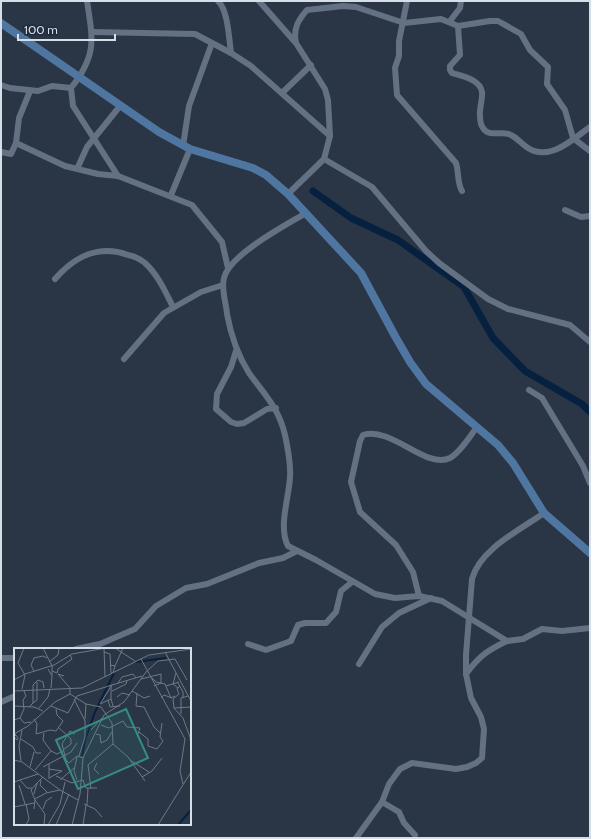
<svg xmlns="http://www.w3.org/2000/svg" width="591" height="839" font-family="Cabin,sans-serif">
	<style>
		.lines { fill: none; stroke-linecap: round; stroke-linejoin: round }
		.canal { stroke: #06203f; stroke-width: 7 }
		.street { stroke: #637182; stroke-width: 6 }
		.secondary { stroke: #4f76a0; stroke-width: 8 }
		.inset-river { fill: none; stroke: #06203f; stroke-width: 2 }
		.inset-road { fill: none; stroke: #6f7987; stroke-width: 1 }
		.view { fill: #378b86; fill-opacity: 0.15; stroke: #378b86; stroke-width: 2 }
		.inset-edge { fill: none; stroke: #d6dee8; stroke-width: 2 }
	</style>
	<rect width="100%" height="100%" fill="#2a3646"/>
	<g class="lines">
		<polyline class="canal" points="313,191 351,218 398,240 464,287 493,338 525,371 582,404 590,412"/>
		<g class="street">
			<path d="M87 1C93 40 97 55 71 88L73 106 118 176"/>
			<path d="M218 1C228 10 229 39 231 53"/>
			<polyline points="259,1 295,42"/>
			<path d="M407 1 399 41V56L395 68 397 95 456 163C459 172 457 183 462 191"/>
			<polyline points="450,21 460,8 461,1"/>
			<path d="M458 26 460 55 450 66V70L452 73C461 76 480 79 482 92 483 99 479 108 480 116 480 120 480 124 483 128 489 138 502 130 511 135 517 138 522 144 528 148 550 162 573 139 590 127"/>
			<polyline points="92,32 195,34 231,53 251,66 330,136"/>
			<polyline points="1,85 10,88 38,91 52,86 71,88"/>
			<polyline points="282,93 311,65"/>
			<polyline points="16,143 65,166 98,174 118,176 192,205 222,242 228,268"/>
			<polyline points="183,146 189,106 212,43"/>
			<polyline points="1,152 11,154 16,143 19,118 30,91"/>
			<polyline points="324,159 372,187 426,251 439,263 488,299 508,309 570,325 590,342"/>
			<polyline points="77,169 87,147 120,106"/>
			<path d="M288 194 324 159 330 136 328 100 325 89 296 43C293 29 298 20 307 10L343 6 356 7 404 23 441 19 458 26 490 21H498L521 34 530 50 548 67 547 84 565 110 573 138 590 151"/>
			<polyline points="171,195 190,149"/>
			<polyline points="565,210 581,217 590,216"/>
			<path d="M306 213C286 225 229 255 224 278 221 289 226 302 227 314 231 336 237 354 249 373 264 394 279 408 285 435 288 449 291 464 290 477 289 498 278 527 288 546L316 560 375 594 395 598 419 596 442 601 507 641 523 639 542 629 562 631 590 628"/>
			<path d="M55 279C74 257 99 244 128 255 134 256 140 259 145 263 158 275 165 291 173 307"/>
			<polyline points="236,351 231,367 217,394 216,409 231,422 237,424 244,423 267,409 276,408"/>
			<polyline points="124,359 164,313 201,292 223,285"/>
			<polyline points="529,390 542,398 583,466 590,483"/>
			<path d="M419 596 413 572 396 545 360 512 351 482 360 441 363 435C392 426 426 470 450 458 461 452 470 436 477 427"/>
			<polyline points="248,644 266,650 291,641 298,625 305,623 326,623 336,612 341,591 352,582"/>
			<polyline points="76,649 100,644 135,629 156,606 186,588 207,584 259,563 283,558 297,551"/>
			<polyline points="1,658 15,658"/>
			<polyline points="359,664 382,627 399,613 431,598"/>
			<path d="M466 674C479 656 488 650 507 641"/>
			<polyline points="1,702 15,696"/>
			<polyline points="382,802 399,812 404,823 415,835"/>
			<path d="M356 838 382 802 389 784 400 769 412 763 456 769 467 767 476 763 482 758 484 729 481 717 471 698 466 674V655L472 579C480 549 520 530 544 513"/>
		</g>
		<polyline class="secondary" points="1,23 159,132 190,149 253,168 266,175 288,194 361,273 395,336 410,362 426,384 498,445 513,463 544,513 590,553"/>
	</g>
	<g transform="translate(14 648)">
		<rect width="177" height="177" fill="#2a3646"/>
		<path class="inset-river" d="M122 14 152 10M68 108 71 92 81 64 100 25M164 177 177 162"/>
		<path class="inset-road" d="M29 0 38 18V27M90 0 91 29M101 0 121 13M90 4 96 6 97 25M151 4 177 53M127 11 171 91 166 123 169 136M35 14 44 7 45 0M96 17 101 18 99 25M101 18 109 0M34 21 38 28 37 40M20 23 17 17 20 10 29 8 33 10M38 23 43 25 44 21 58 11 56 7M162 25 159 36 164 40M50 28 44 26 56 40V46M138 30 142 34 151 36 157 50 161 48M127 31 147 26V35L140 38M0 32 11 26 40 17 58 6 92 0M104 35 108 29 119 26 122 30M164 35 169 44V50M152 38 165 34M166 38 163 41 165 46 159 51 160 60 169 70 176 89 177 100M8 41 11 27 4 15 10 0M0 43 68 40 135 7 177 1M98 43 112 36 113 33M118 43 130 50 136 48M123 45 122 58 130 59 140 79 147 86M103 49 108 45 116 47M147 50 150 47 158 50M60 51 71 73V89L65 108M97 51V38M94 52 96 59 106 58M19 55 23 52V34M86 56 98 37 128 28M86 56 97 51 99 58M0 58 20 59 29 63M37 58 54 65 63 48 98 37M15 59 19 55V37L24 32 29 34 30 40M25 60 34 49 36 41M160 60 177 59M167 66V50L174 48M6 70 10 75 17 74M20 71 23 76 22 86 36 82 42 83 49 73 43 67 42 61M71 71 72 56M0 72 6 70 10 61 9 52 12 48 10 43M87 77 95 80 109 73 113 79 126 80 124 86M44 79 57 91V96L49 102M77 82 88 70M125 84 134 91V98L143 101 149 93 146 89 148 75M30 85 29 92 37 103 43 106 49 103M0 86 14 78 41 54 56 46 72 56 87 59 98 75 99 96 74 117 77 141M1 86 4 90 3 92 0 89 2 87M61 86 56 83 48 96 52 112 55 115 63 108 69 110M82 86 86 87 87 95 93 92 98 84M7 91 19 99 22 105H27M99 96 114 109 131 133M63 109 60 123 63 132M0 112 8 114 46 142 64 152M116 112 135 124M7 113 5 98 8 82M83 115 80 121 85 126M35 116V131M16 119 20 104M29 119 57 104 63 95M21 122 37 103M42 128 58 135 69 132 72 140H83M128 129 138 123 148 110M35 130 48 123 35 121M6 132 24 126M27 132 26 137 33 144M46 132 60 120M0 134 6 132 13 140H18M5 137 11 156M20 146 23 135 29 129M21 151 32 145 46 142M21 152 31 166 30 177M12 156 15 171 12 177M70 156 81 161 88 169M73 157 74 140M0 159 20 155M20 161 21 152 17 142 23 135M29 161 32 153 38 149M34 177 46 156 51 134M42 177 55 146M58 177 66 146 69 110 90 67 110 54 132 24 144 13 161 11 173 32M69 177 72 157M144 177 177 124"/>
		<path class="view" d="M112 61 134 110 64 141 42 92Z"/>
		<rect width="177" height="177" class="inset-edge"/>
	</g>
	<rect width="591" height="839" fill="none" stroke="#d6dee8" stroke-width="4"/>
	<path d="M18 34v6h97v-6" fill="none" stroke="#d6dee8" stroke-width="2"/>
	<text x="24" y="34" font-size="12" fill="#d6dee8" stroke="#202c3b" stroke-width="3" paint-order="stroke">100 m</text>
</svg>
